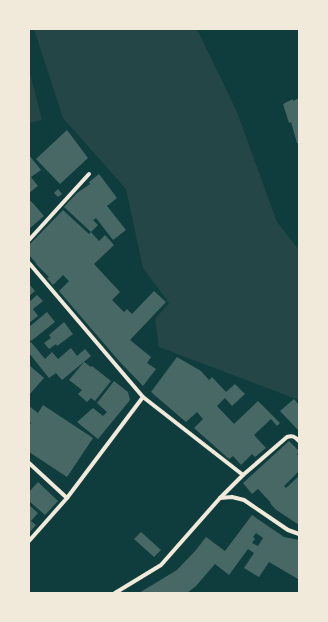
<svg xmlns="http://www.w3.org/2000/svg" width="328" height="622" font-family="Manrope,sans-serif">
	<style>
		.green { fill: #244646 }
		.building { fill: #486865; fill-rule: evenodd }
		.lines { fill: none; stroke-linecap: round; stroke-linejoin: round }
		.minor { stroke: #f1e9da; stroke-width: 4 }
	</style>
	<rect width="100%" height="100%" fill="#0f3d3e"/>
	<g class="green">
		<polygon points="34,29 197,29 237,112 277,222 299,250 299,400 159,347 155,319 169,303 143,268 126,189 63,118"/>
		<polygon points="29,70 42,120 29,123"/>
	</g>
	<g class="building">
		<polygon points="299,98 299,143 297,143 291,122 289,123 283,104 293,99 293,101"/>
		<polygon points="67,130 88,158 60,184 36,159"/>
		<polygon points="29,155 41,170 31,177 38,186 29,193"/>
		<polygon points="99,174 117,198 107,206 126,230 113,240 96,218 93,220 98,225 91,232 64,207 77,193 90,184 89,182"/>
		<polygon points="58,189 62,194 58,197 54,193"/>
		<polygon points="31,201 44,216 29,229 29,203"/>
		<polygon points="63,210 89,234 91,232 99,241 105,235 114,245 94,264 120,292 112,300 124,312 127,309 132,314 154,291 166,302 130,340 151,357 147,363 156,369 143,386 119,361 59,291 69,281 63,275 53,285 47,278 49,277 36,264 36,263 29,255 29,245"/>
		<polygon points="30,285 35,291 29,296 29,286"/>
		<polygon points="37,295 43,301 33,309 38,316 29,323 29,302"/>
		<polygon points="47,312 55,322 31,341 29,338 29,327"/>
		<polygon points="64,322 73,334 57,346 56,344 49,349 44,343 51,338 49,335"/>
		<polygon points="31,342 45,359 52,352 58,359 71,348 77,356 85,349 91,356 62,380 56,373 49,378 29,353 29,344"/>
		<polygon points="177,357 201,371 209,380 212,377 226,392 235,384 245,394 232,406 225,398 217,406 234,424 258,401 280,423 277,426 271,419 254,435 266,448 255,457 252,454 241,465 233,456 229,459 194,428 203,419 197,412 186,422 151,392"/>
		<polygon points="84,362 91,367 92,366 111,381 95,401 91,398 87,402 78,394 82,390 69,380"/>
		<polygon points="29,365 44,378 29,395"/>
		<polygon points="114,381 128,392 130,400 98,439 77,422 93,408 103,416 107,412 97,403"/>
		<polygon points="294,399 299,405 299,431 280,411"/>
		<polygon points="43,405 93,438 67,477 29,452 29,426 31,423 29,421 29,406 38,413"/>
		<polygon points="289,441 299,451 297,454 299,456 299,471 284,486 286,488 299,476 299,525 275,509 270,503 271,503 258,489 252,494 243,483"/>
		<polygon points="38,482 58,501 45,515 29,501 29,492"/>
		<polygon points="29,505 38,513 31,521 36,525 29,533"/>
		<path d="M252 515 284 537 299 540V578L298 579 269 562 259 577 244 568 254 553 248 549 229 575 215 564 196 586 187 593H139L177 570 196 550 206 537 225 551ZM256 533 263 538 258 546 252 543 255 539 253 537Z"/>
		<polygon points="141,532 161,550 154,557 134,539"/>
	</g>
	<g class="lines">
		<g class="minor">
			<polyline points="29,240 89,174"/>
			<polyline points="29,263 143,397 243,475"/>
			<polyline points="29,463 67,498"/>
			<polyline points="220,498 232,497 244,500 288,530 299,534"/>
			<polyline points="29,541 67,498 143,397"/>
			<path d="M115 593 161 565 220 498 243 475 287 437C293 435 295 437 299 441"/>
		</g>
	</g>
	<rect width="328" height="622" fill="none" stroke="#f1e9da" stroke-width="60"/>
</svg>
